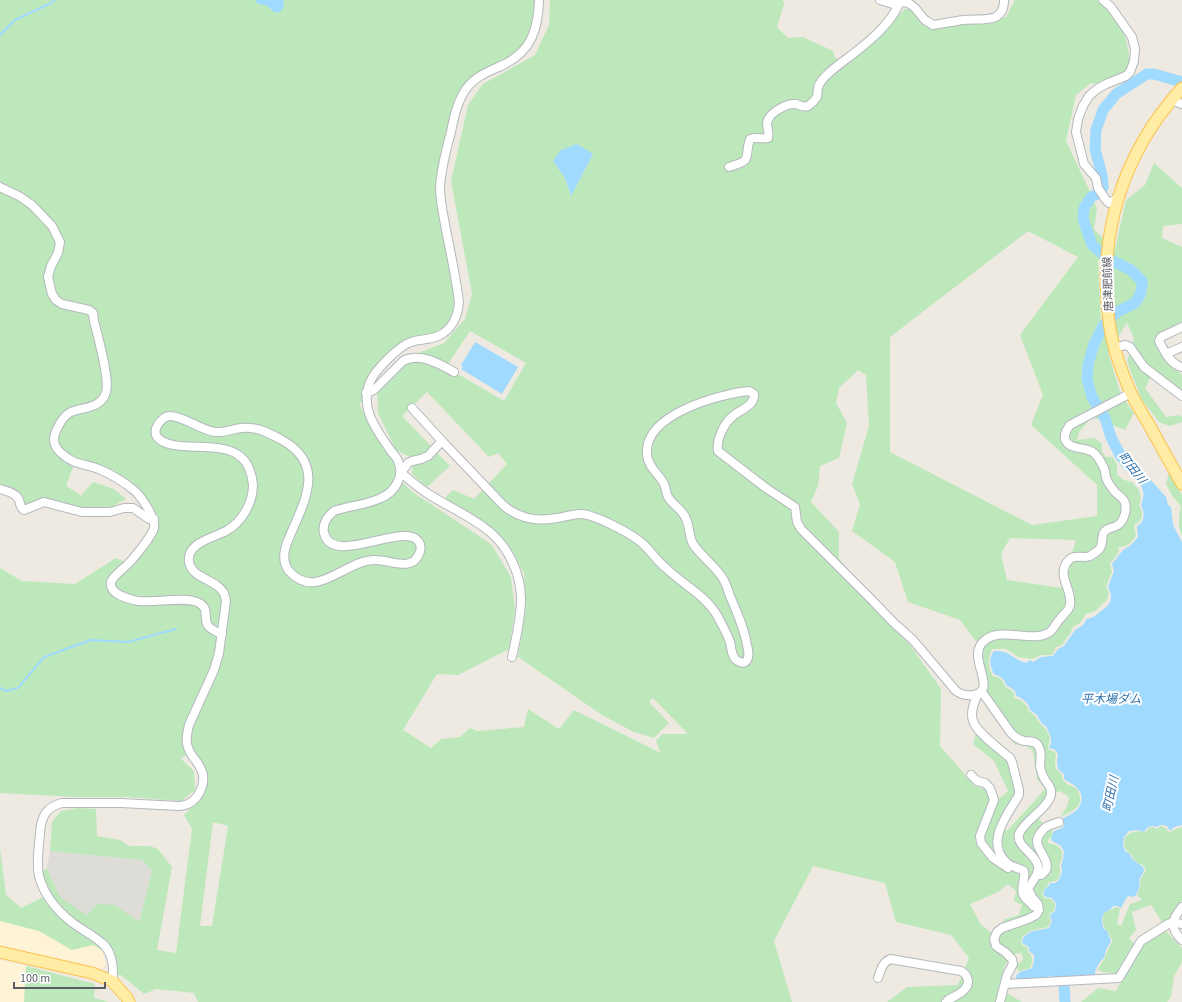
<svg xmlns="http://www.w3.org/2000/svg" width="1182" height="1002" font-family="'Source Sans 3','Noto Sans JP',sans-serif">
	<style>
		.commercial { fill: #fff3d5 }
		.industrial { fill: #dedcd6 }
		.green { fill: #bde8bb; fill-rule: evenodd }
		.water { fill: #a0daff }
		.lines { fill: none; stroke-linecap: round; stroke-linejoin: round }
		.stream { stroke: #a0daff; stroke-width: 2 }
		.river { stroke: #a0daff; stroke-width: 11 }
		.minor-casing { stroke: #b4b8bd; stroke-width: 10 }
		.major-casing { stroke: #fcc24c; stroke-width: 13 }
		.minor { stroke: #fff; stroke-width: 8 }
		.major { stroke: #ffeca5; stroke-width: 11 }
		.labels { text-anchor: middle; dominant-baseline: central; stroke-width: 4; stroke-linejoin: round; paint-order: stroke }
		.street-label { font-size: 11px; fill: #5a5e63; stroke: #fff }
		.water-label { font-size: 12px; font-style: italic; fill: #3375af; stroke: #fff }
	</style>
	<rect width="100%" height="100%" fill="#eeeae1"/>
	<g class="commercial">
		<polygon points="0,921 39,931 72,949 94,945 102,950 106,964 100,970 0,945"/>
		<polygon points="0,960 26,966 24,1002 0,1002"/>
	</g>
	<polygon class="industrial" points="50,851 142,860 152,871 139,922 87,916 60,897 47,868"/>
	<g class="green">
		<path d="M0 0H535V14L533 27 529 37 521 48 510 57 495 63 474 75 463 86 456 99 450 117 440 157 437 179 456 303 455 316 442 330 434 333 419 336 393 350 375 367 366 380 362 392V402L359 404 382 446 394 460 397 466 395 476 414 493 491 544 511 577 515 611 509 649 458 675 437 674 403 730 431 748 441 739 460 737 470 728 477 731 524 727 528 709 559 729 574 710 661 753 656 741 662 734H688L653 698 649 702 669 723 654 738 634 732 602 715 518 657 526 610 524 573 508 544 488 525 445 498 453 490 474 499 507 464 498 453 489 457 427 392 402 416 450 466 427 487 412 474 413 459 396 450 378 413 377 388 403 359 444 343 465 319 472 294 451 181 468 105 483 84 535 55 549 25 550 0H783L784 4 777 27 788 38 803 37 833 51 835 58 850 63 905 9H914L938 26 1006 17 1015 0H1104L1125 33 1131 66 1111 86 1091 83 1076 95 1066 141 1093 198 1097 209 1094 229 1115 250 1126 200 1145 185 1154 163 1182 188V224L1163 226 1162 238 1182 247V323L1156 337 1161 355 1182 375V394L1154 371 1145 388 1166 417 1180 415 1182 417V422L1170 426 1159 422 1142 400 1127 362 1134 338 1127 323 1108 352 1121 395 1134 413 1125 430 1092 417 1079 432 1077 440 1095 438 1102 444V452L1106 457H1113L1117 465V475L1124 480 1132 482 1139 490 1141 498 1139 505C1144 513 1143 521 1134 525L1136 536C1130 544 1127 547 1118 547L1119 551 1115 558 1110 563 1112 572 1106 586 1109 593 1107 600 1101 605 1096 611 1086 614 1081 622 1072 628 1071 632 1062 645 1056 647 1052 655H1042L1032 659 1018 657 1006 649H992C988 660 987 665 993 676 1000 677 1003 680 1005 687L1011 690 1014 693V698L1020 700 1026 705 1029 711 1035 716 1041 725 1045 728 1050 737 1048 749 1053 751 1056 754 1055 762 1056 769C1061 772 1062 774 1063 780L1067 784 1076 788C1077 790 1080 794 1080 797 1082 808 1069 813 1061 816L1068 804 1069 797 1060 791 1048 795 1033 814 1043 823 1044 832 1051 830 1053 833 1051 837 1048 840V843C1062 845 1066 853 1059 865 1062 874 1060 882 1049 882 1048 887 1044 889 1042 894L1045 898 1051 899 1055 904 1054 910 1049 915 1051 921 1048 927 1030 931 1022 937 1021 944 1028 948V952C1034 958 1033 961 1030 968L1019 971 1015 966 1023 960 1022 953 1012 954 1005 965 998 990 1010 995 1022 1002H887L907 987 958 985 969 958 951 935 896 922 885 883 813 866 774 941 792 1002H198L194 993 156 989 144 994 121 975H115L109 955 94 945 72 950 39 931 0 921V848L6 895 21 908 43 897 40 874 47 868 60 897 87 915 97 904 115 905 139 922 152 871 142 860 50 851 52 822 61 811 78 808 96 809 97 836 120 840 129 846H150L158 849 172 867 157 950 176 953 192 829 184 815 205 794 194 752 180 758 194 771 195 790 181 801 127 797H77L0 793V568L22 581 75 584 116 558 134 566 156 531 157 515 124 478 97 473 74 465 66 486 79 494 81 496 93 482 114 489 126 499 109 508 80 507 41 501 26 507 19 492 0 485ZM593 154 571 196 565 178ZM1028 231 1078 257 1020 335 1043 395 1031 425 1097 485V516L1032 525 890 452V337ZM1098 260 1113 269 1115 308 1101 324ZM470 331 526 363 504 401 446 367ZM858 370 866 375 869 426 852 484 860 504 852 531 895 562 908 602 960 620 975 640 983 645 979 656 987 689 981 698 1015 745 1022 743 1033 751 1037 779 1045 789 1007 831 997 824 1016 794 1008 761 976 733 973 744 994 761 1008 791 993 804 987 790 974 785 940 746 941 689 910 645 866 599 839 558V532L811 502 818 486 820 466 839 458 847 423 836 403 839 388ZM1010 538 1076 540 1061 588 1007 580 1001 554ZM213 822 228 826 212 926H200ZM1008 884 1016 891 1014 901 1022 905 1019 915 1005 919 992 933 981 925 970 904 998 892Z"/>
		<path d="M1169 473 1182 494V535C1177 527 1179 515 1181 506L1173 497 1166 484Z"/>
		<path d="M1161 826 1166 828 1168 832C1174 831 1176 828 1182 827V901L1168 919 1162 922 1151 905 1132 912 1136 930 1129 938 1134 944 1116 973 1102 972 1098 969C1100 964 1104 961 1105 957 1108 951 1109 946 1113 941L1107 931 1104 927C1103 922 1101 914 1107 911 1108 910 1110 911 1111 910 1113 909 1114 907 1117 907L1120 909 1117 924 1121 926 1130 904 1142 900 1137 895 1141 885 1140 880 1146 870 1143 865 1137 863 1133 858 1131 854 1126 850 1124 844 1125 837C1132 831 1137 830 1145 833L1149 828 1153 827 1156 829Z"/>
		<polygon points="1166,931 1182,948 1182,962 1174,976 1171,997 1167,1002 1081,1002 1098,988 1116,991 1140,946"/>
		<polygon points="26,966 95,984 94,998 109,1002 24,1002"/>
	</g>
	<g class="water">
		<path d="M255 0H283C285 6 283 11 277 13L273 11 266 5 258 4Z"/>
		<polygon points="577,144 593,154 571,196 565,178 553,161 561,150"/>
		<polygon points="475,342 518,367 502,394 461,369 463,367 461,365"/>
		<path d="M1121 447 1166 497 1168 505 1171 507 1173 525 1182 542V825L1174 827 1171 830H1169L1168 827C1163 824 1160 825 1156 827L1153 826 1148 827 1144 832 1137 830 1129 831 1124 837 1123 845 1125 851 1130 854 1132 859 1143 867 1144 871 1139 880 1140 886 1136 895 1133 897 1129 896 1127 897 1121 908 1117 906H1113L1111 909 1104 913 1102 918 1103 928 1107 931 1111 941 1106 950 1104 958 1099 963 1095 972V976L1052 978V976H1049V979L1016 980V976L1020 972 1032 968 1034 961V955L1029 951V947L1022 943 1023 938 1030 932 1049 928 1052 921 1050 915 1055 911 1056 904 1052 898 1046 897 1043 894 1045 889 1049 886 1050 883H1055L1059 880 1062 872 1061 866 1063 860 1064 852 1061 846 1052 841 1051 838 1054 831 1062 828 1064 825 1062 820C1065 816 1069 816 1073 813 1082 807 1085 796 1077 788 1074 784 1068 782 1064 779V774L1058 769 1057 762 1058 754 1054 749 1049 748 1051 744V737L1046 726 1042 724 1037 715 1030 710 1028 704 1021 698 1016 696 1015 691 1011 688 1006 685C1004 678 1001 677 994 674 990 666 988 659 994 651H1000L1007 653 1020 661 1026 663 1030 660 1033 662 1041 657 1053 656 1058 649 1064 646 1075 630 1083 625 1087 619C1095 617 1095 616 1101 611 1111 605 1114 598 1108 587L1114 571 1112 564 1116 559 1123 550 1131 545 1138 537 1137 526C1145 522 1145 513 1141 505 1146 491 1143 487 1134 477 1132 475 1132 473 1130 471 1127 468 1129 471 1125 469 1120 465 1118 460 1118 455L1124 452Z"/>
	</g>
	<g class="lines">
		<g class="stream">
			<polyline points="0,35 15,20 51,3 55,0"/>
			<polyline points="0,688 6,691 18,688 44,657 91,640 128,642 176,629"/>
		</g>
		<g class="river">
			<polyline points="1129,466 1120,455 1111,437 1105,418 1092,397 1087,379 1088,365 1094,344 1103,326 1117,312 1135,303 1140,295 1142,287 1142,281 1131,270 1109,259 1092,245 1083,219 1084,208 1091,197 1100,193 1103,187 1102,175 1095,149 1096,130 1103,110 1116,94 1147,74 1154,74 1182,82"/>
			<polyline points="1064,985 1065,1002"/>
		</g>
		<defs>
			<g id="minor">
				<path d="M880 0 893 4 904 2 910 4 915 8 925 20 933 25C943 24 953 21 964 20 981 18 1004 25 1004 0"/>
				<polyline points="1103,0 1111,7 1132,37 1135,49 1134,61 1130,72 1126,76 1106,84 1097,89 1089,96 1083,106 1078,119 1076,132 1084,164 1096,178 1098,188 1106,200 1109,203 1118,198"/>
				<polyline points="1171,100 1182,104"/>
				<path d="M729 167C755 159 743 159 750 139 756 137 761 139 768 138 770 130 765 126 768 120 771 112 787 103 796 104 800 105 803 108 808 106 811 104 815 100 817 97 818 93 817 88 819 85 823 75 844 61 853 54 871 40 890 24 899 4"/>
				<path d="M0 187 19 196 32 205 52 226 60 242 58 253 51 266 48 277 52 294 56 300 62 304 89 310 93 313 94 321C98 337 110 379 106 392 101 409 83 407 71 412 65 415 62 419 59 425 57 429 54 434 54 439 54 444 57 449 60 452 74 466 85 463 101 470 113 475 125 483 135 491 142 498 156 518 154 528 152 536 134 558 127 565 123 569 113 576 111 582 109 595 129 599 138 601 154 603 186 596 199 603 209 608 204 616 207 624 210 630 217 632 222 634"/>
				<path d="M1182 327 1161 337 1159 341C1164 351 1171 365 1182 367"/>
				<polyline points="1115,348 1125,345 1130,347 1144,367 1182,396"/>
				<polyline points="1166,354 1182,347"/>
				<path d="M366 393 374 390 403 361C420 352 440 364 454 372"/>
				<polyline points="412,408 442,441"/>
				<path d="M401 473 408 463 412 461 421 459 428 456 442 441 503 505C518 518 537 522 557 518 565 517 573 514 581 514 594 514 632 534 642 543 651 551 657 561 666 568 683 585 706 595 718 617 722 625 727 633 730 642 731 646 731 651 733 655 734 658 737 661 740 662 750 666 749 651 747 645 744 628 737 612 730 596 728 590 726 583 722 577 714 565 701 556 693 544 688 535 690 523 684 515 680 508 672 504 668 497 666 493 666 488 664 484 659 474 648 467 647 455 643 414 720 394 749 391L754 394C755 406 741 409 733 416 724 423 716 440 718 451L766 488 795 507 797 522 801 529 869 597 894 623 913 640 956 691C962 695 966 696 973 695 1000 691 965 657 984 641 1002 625 1035 645 1051 631 1054 628 1056 623 1060 619 1063 614 1069 611 1070 605 1073 589 1054 574 1070 559 1075 554 1084 559 1090 556 1098 551 1102 549 1102 540 1102 540 1103 535 1103 534 1106 527 1112 529 1118 525 1124 521 1127 510 1125 503 1124 498 1119 496 1115 492 1113 489 1110 486 1108 482 1105 478 1106 473 1104 468 1102 464 1098 456 1094 453 1086 446 1069 451 1065 439 1064 433 1067 429 1070 425L1131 393"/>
				<path d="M401 473C410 480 420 489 430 495 449 507 472 517 490 532 509 548 521 575 521 599 521 619 516 638 512 657"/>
				<path d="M0 489C6 491 14 492 18 498 21 503 19 507 24 510L44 502 82 512H110L124 508H133L149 519H154"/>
				<path d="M982 692 1011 733C1015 737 1019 740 1024 741 1029 741 1032 741 1036 743 1043 750 1040 759 1040 767 1041 770 1042 775 1044 778 1046 783 1051 786 1051 791 1053 806 1023 821 1019 834 1015 847 1040 855 1038 870 1037 877 1031 883 1028 889L1032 897 1038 904 1039 910 1036 915 1028 919 1002 928 997 932 994 939 996 946 1005 952 1012 959 1013 964 1007 975 1000 1002"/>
				<path d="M978 694C974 702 970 712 973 721 977 733 1000 749 1010 758L1012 762 1019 790V795C1008 814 984 842 1007 863 1012 867 1019 868 1024 871 1026 879 1020 886 1023 894 1024 898 1030 902 1033 906"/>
				<polyline points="971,775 977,781 985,783 990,788 994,800 980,836 981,843 993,858 1008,868"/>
				<path d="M1037 875H1041C1043 873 1045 872 1046 870 1051 858 1031 847 1039 835 1046 825 1048 826 1059 822"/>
				<path d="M1182 907C1172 919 1169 928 1182 940"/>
				<path d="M878 978C881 970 882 963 890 959L961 971C968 975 971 983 964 990 960 994 953 997 948 1000L946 1002"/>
				<path d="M112 981C114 970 113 956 105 946 96 936 83 931 73 923 57 911 44 895 39 876 36 862 39 847 40 833 41 817 46 807 62 803H121L179 806C182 806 185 805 188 804 200 798 207 781 201 769 198 762 192 757 189 750 185 742 187 734 189 725L214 670 219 653 226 601C226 600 224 594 224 593 216 579 192 579 189 562 186 543 213 538 226 531 242 522 253 503 253 485 252 474 249 464 241 457 222 439 173 454 158 438 155 435 155 430 157 426 160 421 165 416 170 416 183 416 201 430 215 432 224 433 232 429 241 428 256 426 269 433 282 440 327 465 304 502 289 538 284 549 281 561 289 571 317 602 345 559 376 560 390 560 412 572 419 554 421 550 421 545 419 542 406 520 332 568 324 533 322 524 328 516 334 511 349 506 366 505 381 498 395 492 405 476 398 461 397 457 393 454 391 451 377 430 359 409 370 382 375 370 399 346 411 342 420 339 429 340 438 336 452 330 458 316 459 302 456 278 451 254 446 230 444 217 440 202 440 188 441 169 446 150 451 132 454 117 457 102 466 89 475 76 490 71 503 65 532 51 538 29 539 0"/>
				<polyline points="1006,984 1119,978 1141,941 1168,924 1173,922 1182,924"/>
			</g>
			<g id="major">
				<path d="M1182 88C1121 155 1096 238 1110 328 1113 349 1122 372 1130 391 1135 402 1142 413 1148 423 1159 443 1171 464 1182 484"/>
				<polyline points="0,952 92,973 112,981 127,998 129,1002"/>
			</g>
		</defs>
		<use href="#minor" class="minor-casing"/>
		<use href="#major" class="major-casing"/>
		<use href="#minor" class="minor"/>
		<use href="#major" class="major"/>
	</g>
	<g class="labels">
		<g class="street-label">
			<text transform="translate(1108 284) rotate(-92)">唐津肥前線</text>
		</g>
		<g class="water-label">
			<text transform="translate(1132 468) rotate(52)">町田川</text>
			<text x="1111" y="699">平木場ダム</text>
			<text transform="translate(1111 794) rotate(-78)">町田川</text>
		</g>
	</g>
	<path d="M14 982v6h91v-6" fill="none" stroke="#5a5e63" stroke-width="2"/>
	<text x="20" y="982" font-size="12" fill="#5a5e63" stroke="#ffffff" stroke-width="3" paint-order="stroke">100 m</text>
</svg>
